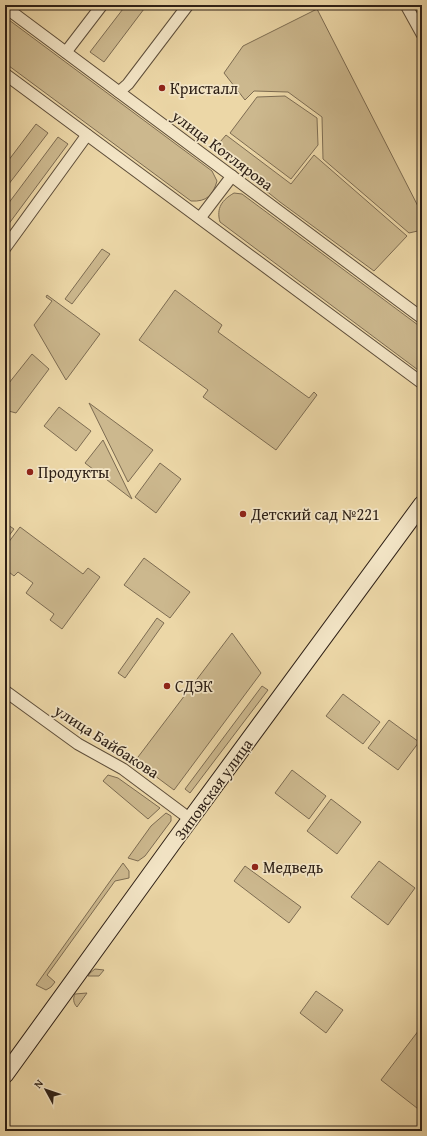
<svg xmlns="http://www.w3.org/2000/svg" width="427" height="1136" font-family="'Gentium Book Plus',serif">
	<style>
		.green { fill: #ccb88e; stroke: #7d6c52 }
		.lines { fill: none; stroke-linecap: round; stroke-linejoin: round }
		.street-casing { stroke: #5e4e3a; stroke-width: 13 }
		.secondary-casing { stroke: #2e2016; stroke-width: 18 }
		.street { stroke: #f3e5c6; stroke-width: 11 }
		.secondary { stroke: #f3e5c6; stroke-width: 16 }
		.poi-dot { fill: #8f2418; stroke: #f3e5c6; stroke-width: 1.5 }
		.labels { text-anchor: middle; dominant-baseline: central; stroke-width: 3.5; stroke-linejoin: round; paint-order: stroke }
		.poi-label { font-size: 16px; fill: #2e2016; stroke: #f3e5c6; text-anchor: start }
		.street-label { font-size: 16px; fill: #2e2016; stroke: #f3e5c6 }
	</style>
	<rect width="100%" height="100%" fill="#ecd7a7"/>
	<filter id="stains"><feTurbulence type="fractalNoise" baseFrequency=".005" numOctaves="4"/><feColorMatrix values="0 0 0 0 .2 0 0 0 0 .09 0 0 0 0 .02 0 0 0 .5 -.17"/></filter>
	<radialGradient id="worn" r=".72"><stop offset=".6" stop-color="#630" stop-opacity="0"/><stop offset="1" stop-color="#630" stop-opacity=".3"/></radialGradient>
	<g class="green">
		<polygon points="126,5 147,5 104,62 90,52"/>
		<polygon points="317,9 422,214 422,230 409,233 323,159 322,117 288,92 254,91 245,100 224,73 243,46"/>
		<path d="M5 17 212 171 217 181C213 195 207 202 191 201L5 63Z"/>
		<polygon points="285,96 317,118 318,145 291,179 230,133 257,97"/>
		<polygon points="36,124 48,133 5,189 5,165"/>
		<polygon points="226,135 291,184 314,155 407,236 374,271 280,202 214,149"/>
		<polygon points="58,137 68,144 5,229 5,208"/>
		<path d="M234 193 242 194 422 328V373L220 222C216 208 222 200 234 193Z"/>
		<polygon points="102,249 110,254 72,304 65,299"/>
		<polygon points="175,290 222,325 218,332 309,398 314,392 317,395 276,450 203,397 208,390 139,340"/>
		<polygon points="47,295 100,334 66,380 34,325 52,301 46,297"/>
		<polygon points="32,354 49,369 16,413 5,410 5,388"/>
		<polygon points="89,403 153,450 128,482"/>
		<polygon points="59,407 91,431 76,451 44,426"/>
		<polygon points="103,440 132,499 85,463"/>
		<polygon points="160,463 181,479 156,513 135,497"/>
		<polygon points="5,523 14,529 5,541"/>
		<polygon points="20,527 83,574 88,568 100,577 62,629 50,620 54,614 26,593 33,583 18,572 14,576 5,569 5,547"/>
		<polygon points="144,558 190,592 170,618 124,585"/>
		<polygon points="157,618 164,623 125,678 118,673"/>
		<polygon points="232,633 261,673 174,790 135,761"/>
		<polygon points="262,686 268,690 190,793 185,789"/>
		<polygon points="343,694 380,722 363,744 326,716"/>
		<polygon points="389,720 419,742 398,770 368,748"/>
		<polygon points="292,770 326,796 309,819 275,793"/>
		<polygon points="108,775 118,778 160,808 148,819 103,781"/>
		<polygon points="331,799 361,822 337,854 307,831"/>
		<polygon points="166,813 171,816 171,821 145,856 138,861 128,858 151,826"/>
		<polygon points="379,861 415,888 388,925 351,897"/>
		<polygon points="123,863 129,871 129,878 115,881 47,975 55,982 51,987 46,990 36,985"/>
		<polygon points="245,866 301,907 289,923 234,881"/>
		<polygon points="95,969 104,970 99,976 88,976 90,973"/>
		<polygon points="316,991 343,1010 326,1033 300,1013"/>
		<path d="M87 993 77 1007C73 1003 73 998 75 994Z"/>
		<polygon points="422,1026 422,1112 381,1080"/>
	</g>
	<g class="lines">
		<defs>
			<g id="street">
				<polyline points="406,5 422,34"/>
				<polyline points="5,7 422,318"/>
				<polyline points="66,52 102,5"/>
				<polyline points="5,74 422,383"/>
				<polyline points="119,92 128,84 188,5"/>
				<polyline points="200,218 232,176"/>
				<polyline points="5,248 87,135"/>
				<polyline points="5,691 78,744 123,769 190,819"/>
			</g>
			<polyline id="secondary" points="5,1075 175,840 422,504"/>
		</defs>
		<use href="#street" class="street-casing"/>
		<use href="#secondary" class="secondary-casing"/>
		<use href="#street" class="street"/>
		<use href="#secondary" class="secondary"/>
	</g>
	<g class="poi-dot">
		<circle cx="162" cy="88" r="4"/>
		<circle cx="30" cy="472" r="4"/>
		<circle cx="243" cy="514" r="4"/>
		<circle cx="167" cy="686" r="4"/>
		<circle cx="255" cy="867" r="4"/>
	</g>
	<g class="labels">
		<g class="poi-label">
			<text x="170" y="88">Кристалл</text>
			<text x="38" y="472">Продукты</text>
			<text x="251" y="514">Детский сад №221</text>
			<text x="175" y="686">СДЭК</text>
			<text x="263" y="867">Медведь</text>
		</g>
		<g class="street-label">
			<text transform="translate(223 150) rotate(37)">улица Котлярова</text>
			<text transform="translate(107 741) rotate(33)">улица Байбакова</text>
			<text transform="translate(213 789) rotate(-54)">Зиповская улица</text>
		</g>
	</g>
	<rect width="427" height="1136" fill="none" stroke="#ecd7a7" stroke-width="20"/>
	<rect x="6" y="6" width="415" height="1124" fill="none" stroke="#2e2016" stroke-width="2"/>
	<rect x="10" y="10" width="407" height="1116" fill="none" stroke="#2e2016"/>
	<g transform="translate(46 1090) rotate(310)" stroke="#f3e5c6" stroke-width="3" paint-order="stroke">
	<path d="M0-3L7 15L0 10L-7 15Z" fill="#2e2016"/>
	<text y="-6" font-size="11" font-weight="bold" text-anchor="middle" fill="#2e2016">N</text>
	</g>
	<rect width="100%" height="100%" filter="url(#stains)"/>
	<rect width="100%" height="100%" fill="url(#worn)"/>
</svg>
